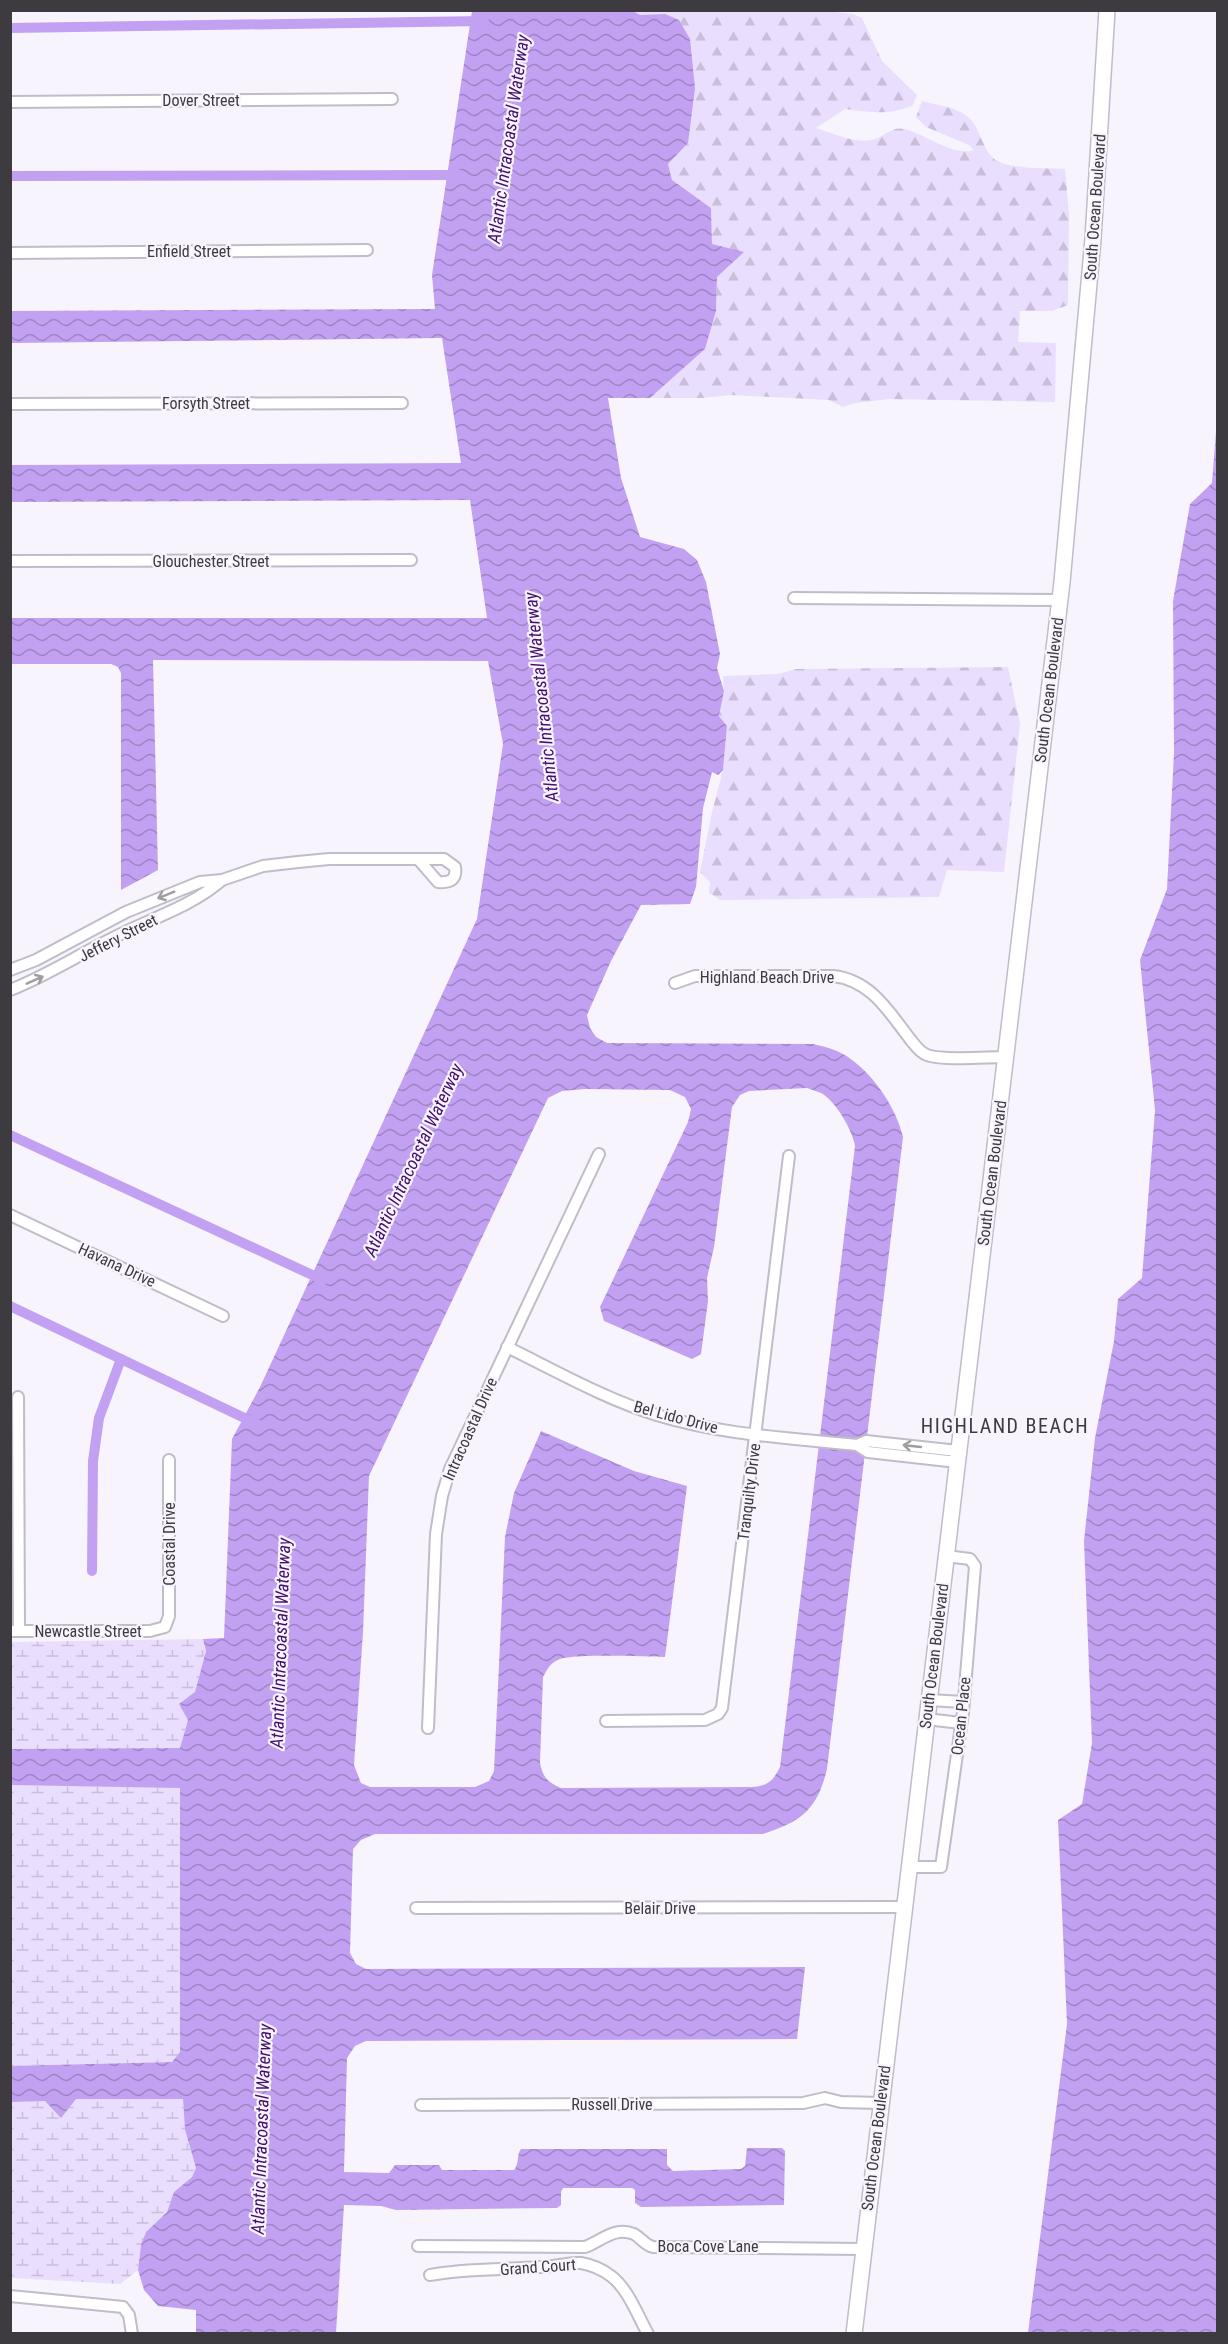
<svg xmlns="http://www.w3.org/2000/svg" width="1228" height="2344" font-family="'Roboto Condensed',sans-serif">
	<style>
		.forest { fill: url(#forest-firs) }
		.wetland { fill: url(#wetland-marsh) }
		.water { fill: url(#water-waves); fill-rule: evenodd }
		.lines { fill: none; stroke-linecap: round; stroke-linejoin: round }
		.canal { stroke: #c2a1f2; stroke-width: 10 }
		.street-casing { stroke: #c0bcc8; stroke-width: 14 }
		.secondary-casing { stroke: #c0bcc8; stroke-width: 18 }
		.street { stroke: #fff; stroke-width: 10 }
		.secondary { stroke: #fff; stroke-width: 15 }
		.oneway { stroke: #9e9da0 }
		.labels { text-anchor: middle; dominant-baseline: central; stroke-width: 4.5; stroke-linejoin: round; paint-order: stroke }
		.street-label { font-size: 16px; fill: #3d3b40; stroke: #f8f4fe }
		.water-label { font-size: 18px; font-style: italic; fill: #420f6e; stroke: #f8f4fe }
		.quarter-label { font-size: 20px; letter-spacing: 1.5px; fill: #3d3b40; stroke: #f8f4fe }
	</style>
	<defs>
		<pattern id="forest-firs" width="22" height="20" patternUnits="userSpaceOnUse" patternTransform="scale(1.5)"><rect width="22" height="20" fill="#e9defd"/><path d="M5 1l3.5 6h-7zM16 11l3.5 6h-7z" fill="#c9bfda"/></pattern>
		<pattern id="wetland-marsh" width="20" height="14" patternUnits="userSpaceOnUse" patternTransform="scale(1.5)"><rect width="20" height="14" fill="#e9defd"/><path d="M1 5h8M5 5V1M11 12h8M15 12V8" fill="none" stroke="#c9bfda"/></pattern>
		<pattern id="water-waves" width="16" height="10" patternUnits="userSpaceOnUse" patternTransform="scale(1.5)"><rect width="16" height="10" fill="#c2a1f2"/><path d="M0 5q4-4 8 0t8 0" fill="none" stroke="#9f84c5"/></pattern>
	</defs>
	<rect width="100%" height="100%" fill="#f8f4fe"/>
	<g class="forest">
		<path d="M815 10 853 14 862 18 882 61 917 95 913 105C889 116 870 112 845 109L816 128C833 133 856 145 875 139 886 135 892 126 905 129 924 134 955 157 974 150L969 145 926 127 916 117 922 101C943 107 967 107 977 129 981 138 986 151 993 158 1007 170 1047 168 1065 169L1069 215 1068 305 1052 311H1020L1018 342 1056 343 1055 402 889 399 855 403 843 407 829 400 731 395 702 398H650L705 349 716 311 717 277 743 252 712 244 711 208 672 180 668 164 688 143 665 14 640 15 631 11Z"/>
		<polygon points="1008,667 1020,724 1004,872 947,870 939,897 721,900 709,893 710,882 700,872 712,812 723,770 727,726 719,716 724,691 723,676 778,674 796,669"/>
	</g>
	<g class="wetland">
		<polygon points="203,1639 206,1651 180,1749 11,1749 10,1642"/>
		<polygon points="10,1785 180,1787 180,2052 172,2062 11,2066"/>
		<polygon points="76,2099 183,2099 185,2130 196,2168 192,2177 174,2192 167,2212 146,2232 141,2245 138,2270 120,2284 11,2278 10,2102"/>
	</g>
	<g class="water">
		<path d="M631 10 640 15 665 14 679 20 690 39 695 88 688 143 668 164 672 180 711 208 712 244 744 252 717 277 716 311 705 349 650 398H608L621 478 640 537 684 549 697 560 706 582 720 654 717 668 724 691 719 716 727 726 723 770 718 775 712 772 703 808 696 887 690 904 641 905 611 961 587 1015 590 1028 596 1037 607 1043 813 1044C827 1047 841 1051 852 1060 876 1078 896 1108 903 1137L827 1769C817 1810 802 1821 763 1834H375L361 1840 353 1849 350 1953 356 1964 366 1969 805 1967 797 2039 366 2041 355 2046 347 2058 344 2172 389 2173 395 2165H439L442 2170H514C520 2163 516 2155 521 2149H667V2165L673 2171 741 2169 745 2166 747 2148H782L785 2151 784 2205 641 2207 635 2203V2190L632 2188H563L561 2192V2205L557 2208 396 2210 381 2206 344 2205 336 2333H196V2310L158 2306 144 2290 138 2270 141 2245 146 2232 167 2212 174 2192 192 2177 196 2168 185 2130 183 2099H76L61 2118 45 2101 11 2102 10 2066 172 2062 180 2052V1788L11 1785V1749L180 1748 188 1720 179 1704 195 1692 206 1651 203 1639 224 1638 232 1439 260 1387 477 919 503 744 488 661 153 660 158 870 121 890V673L118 667 111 664H11V618H487L470 500 11 502V465L461 463 442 338 11 343V311L435 309 432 275 472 11ZM807 1088C811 1090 817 1091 821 1093 835 1100 853 1131 855 1146L780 1767C773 1781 768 1786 752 1787L561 1788C547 1782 543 1777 540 1763L543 1677C547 1670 550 1663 558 1660 572 1653 645 1657 665 1657L687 1486 634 1471 541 1431 514 1493 505 1537 494 1771 489 1781 475 1787H370L361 1783 354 1765 363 1632 369 1476 548 1098 562 1091 585 1089 670 1090 685 1097 691 1109 688 1122 600 1307 604 1321 692 1359 701 1354 708 1301 707 1278 714 1247 732 1107 740 1095 749 1091Z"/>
		<polygon points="1217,419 1217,2333 1028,2333 1067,2024 1058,1820 1082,1804 1092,1743 1084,1541 1095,1438 1114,1341 1118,1299 1142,1278 1155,1110 1140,960 1167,889 1174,753 1173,601 1190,504 1212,483"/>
	</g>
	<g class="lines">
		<g class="canal">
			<polyline points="10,28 484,21"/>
			<polyline points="10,176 460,175"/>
			<polyline points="10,1135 323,1280"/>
			<polyline points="10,1306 257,1424"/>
			<polyline points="92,1571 93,1461 99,1418 121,1359"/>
		</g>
		<defs>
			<g id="street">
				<polyline points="10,102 392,99"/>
				<polyline points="10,253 367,250"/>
				<polyline points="10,404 402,403"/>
				<polyline points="10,561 411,560"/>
				<polyline points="794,598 1060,600"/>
				<path d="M10 970 36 960 126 912 200 882 222 880 263 866 298 862 329 859H444L455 867C457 880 450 883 438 882L418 859"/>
				<path d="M675 983 695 976H833C871 980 889 1012 910 1039 915 1045 919 1052 927 1055 943 1061 986 1057 1006 1057"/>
				<path d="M10 990C46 976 78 955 113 938 149 919 191 907 222 880"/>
				<polyline points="10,1215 223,1316"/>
				<path d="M507 1347C556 1371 605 1399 657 1415 722 1435 790 1438 857 1445L868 1452 957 1462"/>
				<polyline points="18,1397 19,1631"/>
				<polyline points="857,1445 866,1441 958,1451"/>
				<polyline points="10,1631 150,1631 165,1627 169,1616 169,1460"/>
				<polyline points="929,1700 963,1702"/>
				<polyline points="926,1719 961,1723"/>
				<polyline points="606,1721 705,1720 718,1714 722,1708 789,1156"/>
				<polyline points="428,1728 436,1534 442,1496 450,1469 599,1154"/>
				<polyline points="909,1867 941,1867 963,1712 975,1566 970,1559 946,1556"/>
				<polyline points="416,1908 904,1907"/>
				<polyline points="421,2105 803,2103 825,2098 841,2102 880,2103"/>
				<path d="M418 2246 585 2247C601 2241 615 2226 634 2234 641 2238 645 2245 653 2247L863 2249"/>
				<path d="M430 2275C466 2268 503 2270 540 2267 554 2267 568 2262 581 2263 592 2265 602 2269 611 2276 628 2289 637 2314 648 2334"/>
				<polyline points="10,2296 123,2307 129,2315 132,2334"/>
			</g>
			<polyline id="secondary" points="854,2334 1062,582 1093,239 1107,10"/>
		</defs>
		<use href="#street" class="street-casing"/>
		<use href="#secondary" class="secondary-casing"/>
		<use href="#street" class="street"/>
		<use href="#secondary" class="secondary"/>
	</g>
	<defs><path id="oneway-shaft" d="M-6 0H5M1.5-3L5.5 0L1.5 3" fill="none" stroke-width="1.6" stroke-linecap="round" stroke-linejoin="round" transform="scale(1.5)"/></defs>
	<g class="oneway">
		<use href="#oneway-shaft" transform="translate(166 895) rotate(158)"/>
		<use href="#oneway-shaft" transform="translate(35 980) rotate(-24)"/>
		<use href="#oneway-shaft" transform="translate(912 1446) rotate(-174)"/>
	</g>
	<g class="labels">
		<g class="street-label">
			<text x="201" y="100">Dover Street</text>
			<text transform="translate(1095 207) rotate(-86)">South Ocean Boulevard</text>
			<text x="189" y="251">Enfield Street</text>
			<text x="206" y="403">Forsyth Street</text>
			<text x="211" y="561">Glouchester Street</text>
			<text transform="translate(1049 690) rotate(-83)">South Ocean Boulevard</text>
			<text transform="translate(118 938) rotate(-27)">Jeffery Street</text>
			<text x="767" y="977">Highland Beach Drive</text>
			<text transform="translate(992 1173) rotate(-83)">South Ocean Boulevard</text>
			<text transform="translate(117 1265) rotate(25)">Havana Drive</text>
			<text transform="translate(676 1417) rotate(15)">Bel Lido Drive</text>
			<text transform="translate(470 1429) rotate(-66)">Intracoastal Drive</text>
			<text transform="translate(749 1492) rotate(-83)">Tranquilty Drive</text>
			<text transform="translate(169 1544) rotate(-90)">Coastal Drive</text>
			<text x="88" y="1631">Newcastle Street</text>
			<text transform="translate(934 1656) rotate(-83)">South Ocean Boulevard</text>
			<text transform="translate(961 1716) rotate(-84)">Ocean Place</text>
			<text x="660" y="1908">Belair Drive</text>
			<text x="612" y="2104">Russell Drive</text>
			<text transform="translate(876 2138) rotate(-83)">South Ocean Boulevard</text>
			<text x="708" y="2246">Boca Cove Lane</text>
			<text transform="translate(538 2267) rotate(-4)">Grand Court</text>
		</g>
		<g class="water-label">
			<text transform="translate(508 139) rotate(-82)">Atlantic Intracoastal Waterway</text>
			<text transform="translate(541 697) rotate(-96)">Atlantic Intracoastal Waterway</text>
			<text transform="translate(413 1160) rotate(-65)">Atlantic Intracoastal Waterway</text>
			<text transform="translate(280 1643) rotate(-88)">Atlantic Intracoastal Waterway</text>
			<text transform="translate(261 2129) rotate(-88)">Atlantic Intracoastal Waterway</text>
		</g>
		<g class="quarter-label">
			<text x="1005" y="1426">HIGHLAND BEACH</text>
		</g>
	</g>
	<rect width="1228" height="2344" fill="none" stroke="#3d3b40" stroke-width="24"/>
</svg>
